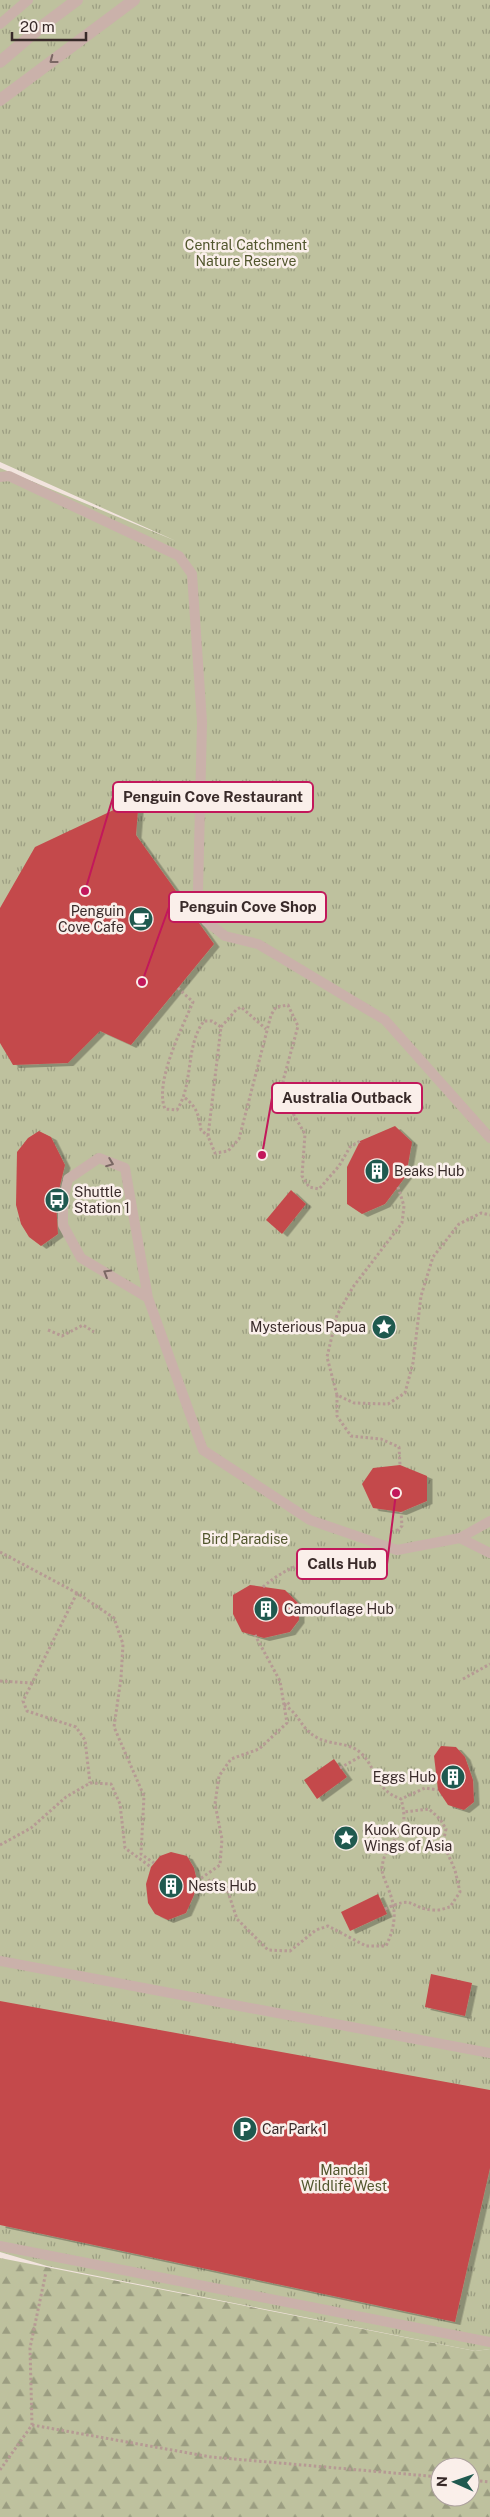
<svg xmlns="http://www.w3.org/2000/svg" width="490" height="2517" font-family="'Public Sans',sans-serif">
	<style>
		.forest { fill: url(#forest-firs); fill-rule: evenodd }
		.park { fill: url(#park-tufts) }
		.building { fill: #c44a4b; filter: url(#shadow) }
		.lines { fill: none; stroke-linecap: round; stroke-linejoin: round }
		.path { stroke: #b69a94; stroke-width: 3; stroke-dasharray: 2.5 2.5; stroke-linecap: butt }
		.service { stroke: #cab1aa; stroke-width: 10 }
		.minor { stroke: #cab1aa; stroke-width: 12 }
		.oneway { stroke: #7a6763 }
		.labels { text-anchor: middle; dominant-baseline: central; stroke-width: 5; stroke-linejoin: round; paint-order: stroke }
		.park-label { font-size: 14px; fill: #51562d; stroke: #faefea }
		.poi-label { font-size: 14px; fill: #382a29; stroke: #faefea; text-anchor: start }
		.leader { fill: none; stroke: #c2185b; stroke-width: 2 }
		.callout-dot { fill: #c2185b; stroke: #faefea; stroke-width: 2 }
		.callout { fill: #faefea; stroke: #c2185b; stroke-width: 2 }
		.callout-label { font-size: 15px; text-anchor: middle; font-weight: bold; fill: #382a29 }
	</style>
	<defs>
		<pattern id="forest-firs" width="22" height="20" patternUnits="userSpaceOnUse" patternTransform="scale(1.25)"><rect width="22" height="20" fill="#bec19e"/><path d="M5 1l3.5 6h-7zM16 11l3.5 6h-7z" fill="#9b9d81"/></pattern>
		<pattern id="park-tufts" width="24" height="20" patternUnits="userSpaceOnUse" patternTransform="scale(1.25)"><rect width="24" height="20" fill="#bec19e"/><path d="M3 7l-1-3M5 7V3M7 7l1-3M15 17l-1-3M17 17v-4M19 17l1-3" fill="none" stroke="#9b9d81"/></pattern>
		<filter id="shadow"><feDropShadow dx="5.5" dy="3" stdDeviation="0" flood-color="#0004"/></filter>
	</defs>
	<rect width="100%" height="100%" fill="#f2e4de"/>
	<path class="forest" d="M0 2258 475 2351 490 2349V2517H0ZM440 2467H470V2497H440Z"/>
	<polygon class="park" points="0,0 490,0 490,2349 475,2351 47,2266 0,2252 0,468 176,541 0,462"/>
	<g class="building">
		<polygon points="139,798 136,835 214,944 131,1045 100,1031 68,1063 13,1065 0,1043 0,908 35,847"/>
		<polygon points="395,1126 412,1142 406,1176 385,1204 362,1214 347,1204 347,1167 360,1141"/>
		<polygon points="39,1131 51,1137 65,1165 56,1202 58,1234 41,1246 29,1237 21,1224 16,1205 17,1152 28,1138"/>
		<polygon points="291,1190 306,1204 282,1234 266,1220"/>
		<polygon points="400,1465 427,1476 427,1501 401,1512 373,1508 362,1484 373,1468"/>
		<polygon points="250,1585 285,1590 299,1604 299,1620 290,1632 264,1638 242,1632 233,1614 233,1595"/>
		<polygon points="441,1746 456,1747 465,1757 473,1780 474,1802 464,1810 448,1805 438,1790 434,1756"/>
		<polygon points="334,1759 347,1777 317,1799 304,1780"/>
		<polygon points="171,1852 187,1856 194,1868 197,1881 194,1895 186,1913 168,1920 155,1914 148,1903 146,1884 151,1867 160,1856"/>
		<polygon points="378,1894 387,1914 350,1931 341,1912"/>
		<polygon points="431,1974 472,1983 465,2016 425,2007"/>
		<polygon points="0,2001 490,2090 490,2168 455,2322 0,2225"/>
	</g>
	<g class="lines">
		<g class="path">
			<path d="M178 988 193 1002C182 1028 154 1083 165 1109L177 1110C194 1083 185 1046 204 1021H212L221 1027 208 1136 215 1153 228 1151 239 1139 271 1015 276 1007 288 1005 298 1026 283 1081 291 1110 305 1134 302 1176 309 1187 319 1189 339 1166 350 1147 360 1141"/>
			<polyline points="221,1027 236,1010 241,1007 266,1029"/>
			<path d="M185 1098C197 1107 199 1116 201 1130L208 1136"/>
			<polyline points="398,1187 404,1206 402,1223 353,1287 337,1315 327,1357 337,1395 354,1403 388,1404 405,1393 413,1363 421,1296 433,1257 459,1224 481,1213 490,1215"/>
			<polyline points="48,1330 62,1336 83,1325 94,1332"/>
			<polyline points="337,1395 337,1416 351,1436 381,1439 399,1447 400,1465"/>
			<polyline points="397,1531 402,1526 401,1512"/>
			<polyline points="0,1552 77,1593 114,1618 123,1644 121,1678 114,1727 144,1796 141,1854 154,1863"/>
			<path d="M263 1587C288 1565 313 1560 345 1551"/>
			<polyline points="463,1679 490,1664"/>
			<polyline points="0,1681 32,1683 77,1593"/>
			<polyline points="32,1683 23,1701 27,1711 76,1727 85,1740 90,1783"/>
			<path d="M284 1705C299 1713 301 1729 316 1737 331 1746 349 1741 362 1754 378 1771 375 1790 401 1799L425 1788 438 1790"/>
			<polyline points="284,1705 287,1702 290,1705"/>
			<polyline points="340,1768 363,1755"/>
			<polyline points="0,1845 31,1828 66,1797 90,1783 111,1784 120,1804 125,1848 151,1867"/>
			<polyline points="197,1881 220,1865 222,1839 215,1804 219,1776 231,1759 259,1749 287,1723 280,1681 255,1635"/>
			<path d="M195 1888 212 1879 226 1886 237 1919 268 1950 290 1951 316 1930 328 1926 366 1946H386C396 1925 397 1910 388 1888 386 1882 382 1875 382 1869 384 1836 413 1841 401 1799"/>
			<path d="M385 1909C417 1894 408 1909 434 1910 439 1911 445 1908 450 1907L460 1892 455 1870 443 1843 446 1829 440 1819 429 1809 404 1812"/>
			<polyline points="32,2425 211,2457 440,2477"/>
			<polyline points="0,2470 32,2425 30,2348 46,2272"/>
			<polyline points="470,2480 490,2482"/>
		</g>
		<g class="service">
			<polyline points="0,24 28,0"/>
			<polyline points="0,477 9,476 179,556 192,574 202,722 198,891 206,921 225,936 258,944 385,1020 490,1138"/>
			<polyline points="148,1298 81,1258 63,1225 63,1202 68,1179 99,1158 125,1168 148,1298 203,1450 310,1520 397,1550 460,1538 490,1521"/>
			<polyline points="460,1538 490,1553"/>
			<polyline points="0,1961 490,2053"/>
			<polyline points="0,2246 490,2342"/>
		</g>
		<g class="minor">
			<polyline points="0,62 41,27 77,0"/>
			<polyline points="0,100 134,0"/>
		</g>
	</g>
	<defs><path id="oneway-chevron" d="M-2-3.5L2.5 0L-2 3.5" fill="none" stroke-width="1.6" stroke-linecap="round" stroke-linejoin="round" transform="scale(1.25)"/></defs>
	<g class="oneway">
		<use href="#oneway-chevron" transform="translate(53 60) rotate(143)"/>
		<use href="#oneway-chevron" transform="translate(110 1163) rotate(21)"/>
		<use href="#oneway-chevron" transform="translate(107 1273) rotate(-149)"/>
	</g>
	<defs>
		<symbol id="cafe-disc" viewBox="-11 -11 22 22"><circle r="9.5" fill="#1f594f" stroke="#faefea"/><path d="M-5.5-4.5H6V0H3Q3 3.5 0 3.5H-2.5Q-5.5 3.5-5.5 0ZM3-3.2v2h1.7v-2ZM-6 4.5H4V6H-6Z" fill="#fff"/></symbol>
		<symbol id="building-disc" viewBox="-11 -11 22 22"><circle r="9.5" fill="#1f594f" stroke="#faefea"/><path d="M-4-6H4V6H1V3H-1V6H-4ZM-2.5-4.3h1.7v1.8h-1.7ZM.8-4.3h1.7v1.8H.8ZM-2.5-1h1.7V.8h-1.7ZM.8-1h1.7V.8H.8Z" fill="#fff"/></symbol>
		<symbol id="bus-disc" viewBox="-11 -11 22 22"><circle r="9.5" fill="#1f594f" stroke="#faefea"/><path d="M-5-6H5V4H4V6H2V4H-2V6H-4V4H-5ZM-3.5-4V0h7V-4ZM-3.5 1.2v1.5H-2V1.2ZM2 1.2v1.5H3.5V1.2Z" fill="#fff"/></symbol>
		<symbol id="sight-disc" viewBox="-11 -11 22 22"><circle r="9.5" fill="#1f594f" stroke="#faefea"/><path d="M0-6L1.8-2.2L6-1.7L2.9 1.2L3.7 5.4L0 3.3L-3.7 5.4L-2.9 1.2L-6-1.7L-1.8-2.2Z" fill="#fff"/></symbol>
		<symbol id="parking-disc" viewBox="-11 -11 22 22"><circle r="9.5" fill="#1f594f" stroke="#faefea"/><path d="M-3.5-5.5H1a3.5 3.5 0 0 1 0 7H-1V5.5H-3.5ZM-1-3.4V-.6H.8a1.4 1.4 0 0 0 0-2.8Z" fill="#fff"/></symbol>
	</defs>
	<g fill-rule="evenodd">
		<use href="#cafe-disc" x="127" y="905" width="28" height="28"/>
		<use href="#building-disc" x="363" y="1157" width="28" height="28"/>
		<use href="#bus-disc" x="43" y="1186" width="28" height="28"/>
		<use href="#sight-disc" x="370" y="1313" width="28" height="28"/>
		<use href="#building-disc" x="252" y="1595" width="28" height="28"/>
		<use href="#building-disc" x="439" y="1763" width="28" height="28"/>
		<use href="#sight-disc" x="332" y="1824" width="28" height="28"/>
		<use href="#building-disc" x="157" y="1872" width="28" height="28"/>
		<use href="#parking-disc" x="231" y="2115" width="28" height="28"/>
	</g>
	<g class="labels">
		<g class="park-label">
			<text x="246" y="245">Central Catchment<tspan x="246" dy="16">Nature Reserve</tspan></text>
			<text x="245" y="1539">Bird Paradise</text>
			<text x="344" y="2170">Mandai<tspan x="344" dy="16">Wildlife West</tspan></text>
		</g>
		<g class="poi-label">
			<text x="124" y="911" text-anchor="end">Penguin<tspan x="124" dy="16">Cove Cafe</tspan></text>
			<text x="394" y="1171">Beaks Hub</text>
			<text x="74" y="1192">Shuttle<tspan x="74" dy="16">Station 1</tspan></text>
			<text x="366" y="1327" text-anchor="end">Mysterious Papua</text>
			<text x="284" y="1609">Camouflage Hub</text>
			<text x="436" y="1777" text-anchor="end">Eggs Hub</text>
			<text x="364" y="1830">Kuok Group<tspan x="364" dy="16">Wings of Asia</tspan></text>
			<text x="188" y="1886">Nests Hub</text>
			<text x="262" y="2129">Car Park 1</text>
		</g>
	</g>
	<path class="leader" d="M85 891L113 797M142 982L169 907M262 1155L272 1098M396 1493L387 1564"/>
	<g class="callout-dot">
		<circle cx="85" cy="891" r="5"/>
		<circle cx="142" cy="982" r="5"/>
		<circle cx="262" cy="1155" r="5"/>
		<circle cx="396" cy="1493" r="5"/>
	</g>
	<g class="callout">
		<rect x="113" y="782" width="200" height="30" rx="5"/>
		<rect x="169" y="892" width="157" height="30" rx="5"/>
		<rect x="272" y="1083" width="150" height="30" rx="5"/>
		<rect x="297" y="1549" width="90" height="30" rx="5"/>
	</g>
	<g class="callout-label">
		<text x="213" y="802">Penguin Cove Restaurant</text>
		<text x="248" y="912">Penguin Cove Shop</text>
		<text x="347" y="1103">Australia Outback</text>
		<text x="342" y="1569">Calls Hub</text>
	</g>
	<g transform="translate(455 2482) rotate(272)"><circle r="24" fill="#faefea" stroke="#aca09d"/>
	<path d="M0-4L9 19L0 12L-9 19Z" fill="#1f594f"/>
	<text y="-8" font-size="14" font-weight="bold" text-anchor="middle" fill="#382a29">N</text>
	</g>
	<path d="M12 32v8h74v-8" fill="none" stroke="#382a29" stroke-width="2.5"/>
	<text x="20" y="32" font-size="15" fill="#382a29" stroke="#faefea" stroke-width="4" paint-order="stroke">20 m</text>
</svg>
